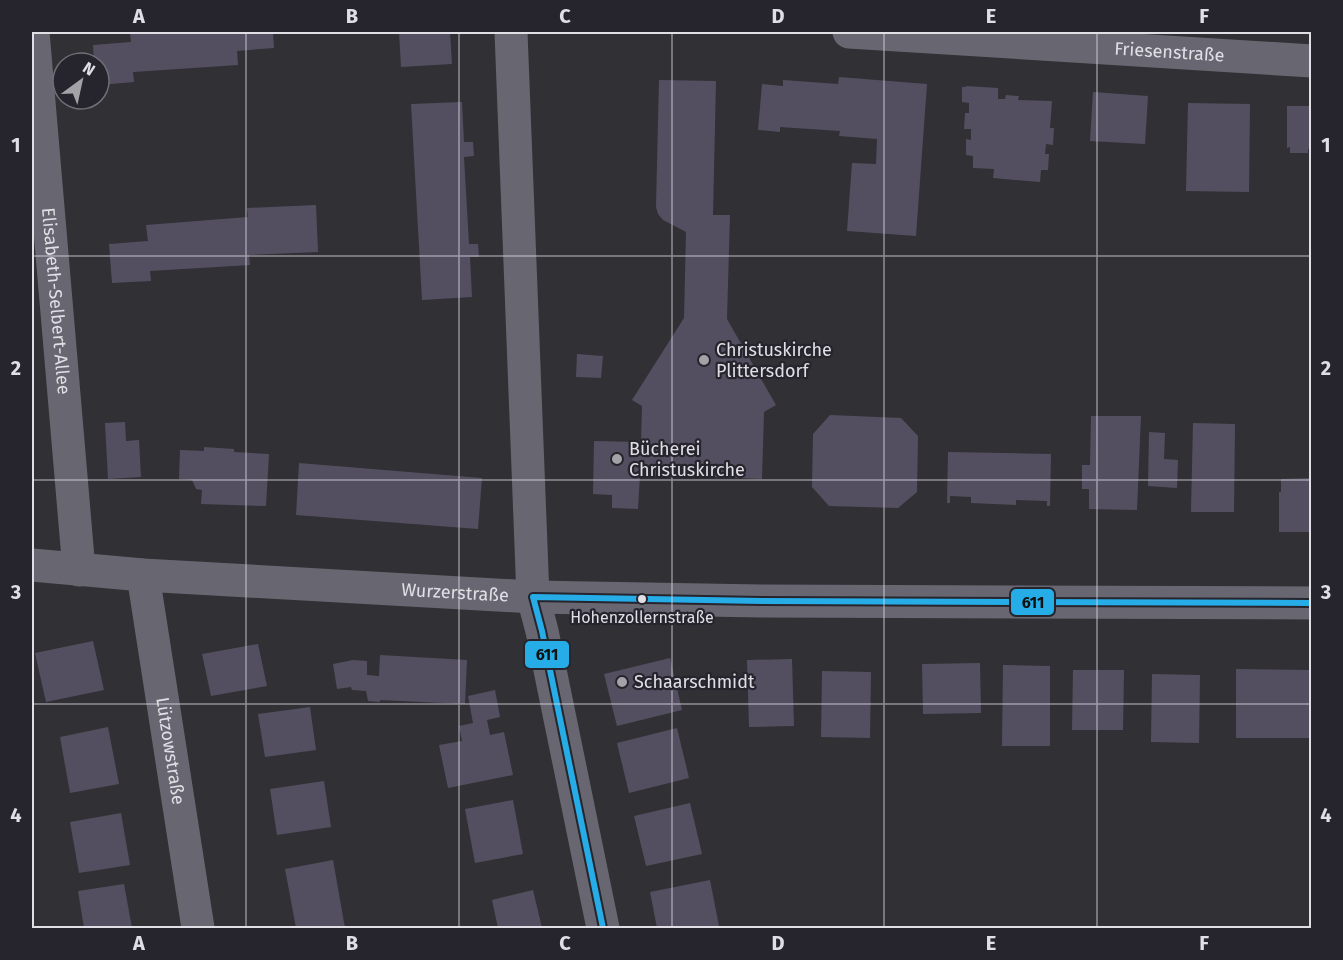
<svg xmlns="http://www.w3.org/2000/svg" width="1343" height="960" font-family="'Fira Sans',sans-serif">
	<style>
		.building { fill: #544f60 }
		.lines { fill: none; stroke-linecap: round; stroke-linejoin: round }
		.street { stroke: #686670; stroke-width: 33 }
		.bus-1-casing { stroke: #26242d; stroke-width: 10 }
		.bus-1 { stroke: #26ace6; stroke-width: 6 }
		.grid { fill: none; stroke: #e0dfe5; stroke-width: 1.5; stroke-opacity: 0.55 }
		.poi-dot { fill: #a3a2a7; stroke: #26242d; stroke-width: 2 }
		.bus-dot { fill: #e0dfe5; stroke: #26242d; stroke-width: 2 }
		.labels { text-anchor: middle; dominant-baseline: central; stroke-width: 4.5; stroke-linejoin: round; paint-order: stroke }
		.bus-label { font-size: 16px; fill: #e0dfe5; stroke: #26242d }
		.street-label { font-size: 18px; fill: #e0dfe5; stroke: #26242d }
		.poi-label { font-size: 18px; fill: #e0dfe5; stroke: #26242d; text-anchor: start }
		.line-badge { stroke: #26242d; stroke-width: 2 }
		.pale-badge-label { font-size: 16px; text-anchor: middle; font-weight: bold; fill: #111 }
		.neatline { fill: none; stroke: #e0dfe5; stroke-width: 2 }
		.grid-label { font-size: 20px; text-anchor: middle; font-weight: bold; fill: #e0dfe5 }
	</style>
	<rect width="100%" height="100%" fill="#313035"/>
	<g class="building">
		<polygon points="130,32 273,32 274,48 237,51 238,65 133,72 134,82 99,85 99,63 94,63 93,45 131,42"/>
		<polygon points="399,32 450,32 452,64 401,67"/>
		<polygon points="839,77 927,84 916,236 847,231 852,163 876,164 877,139 839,136 840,131 780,127 780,132 758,130 762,84 783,86 783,80 838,84"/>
		<polygon points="659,80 716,81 713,215 730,215 727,319 776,405 764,412 762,479 711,477 710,469 691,468 689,477 640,475 638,509 612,508 612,495 593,494 594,441 641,442 642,406 632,400 684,318 686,232 663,220 658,214 656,207"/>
		<polygon points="966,86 998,88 998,99 1005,99 1006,95 1019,96 1018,100 1052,101 1050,128 1054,128 1053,145 1046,144 1045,154 1049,154 1048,170 1041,170 1040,182 993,178 994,169 973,168 973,156 966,155 966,139 971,140 971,129 964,129 965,113 969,113 969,103 962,102 962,87 966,87"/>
		<polygon points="1093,92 1148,96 1145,144 1090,141"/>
		<polygon points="462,102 464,142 473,142 474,156 464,157 469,244 478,244 479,257 470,257 472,297 422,300 411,104"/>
		<polygon points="1188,103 1250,104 1249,192 1186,191"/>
		<polygon points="1287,106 1311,106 1311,149 1308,149 1308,153 1290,153 1290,147 1287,148"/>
		<polygon points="316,205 318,252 249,255 250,265 150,271 151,281 112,283 109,244 148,241 146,225 248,217 247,208"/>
		<polygon points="577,354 603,356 601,378 576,377"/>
		<polygon points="830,415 901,418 918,436 917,492 898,508 829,506 812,487 813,434"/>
		<polygon points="1091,416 1141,416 1137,510 1089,509 1089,489 1082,489 1082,465 1090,465"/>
		<polygon points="125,422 126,441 139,440 141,477 108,479 105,423"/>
		<polygon points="1193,423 1235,424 1234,512 1191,512"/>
		<polygon points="1149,432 1165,433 1164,459 1178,460 1177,488 1148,486"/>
		<polygon points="204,447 234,449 234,452 269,454 266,506 201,504 202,490 196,489 192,480 179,479 180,450 204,451"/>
		<polygon points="948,452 1051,454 1050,506 1047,506 1047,501 1016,500 1016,505 971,503 971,497 950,496 950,503 947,503"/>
		<polygon points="299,463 482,478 478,529 296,515"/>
		<polygon points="1311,478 1311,532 1279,532 1279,492 1281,492 1281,479"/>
		<polygon points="93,641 104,690 46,702 35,653"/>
		<polygon points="258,644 267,686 211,696 202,654"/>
		<polygon points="380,655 467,660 465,704 380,700 380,702 368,701 366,691 352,690 351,687 337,689 333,664 353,660 367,661 367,675 379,676"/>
		<polygon points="670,658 682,710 617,726 604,674"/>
		<polygon points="792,659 794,726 749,727 747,660"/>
		<polygon points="980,663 981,713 923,714 922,664"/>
		<polygon points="1003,665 1050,666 1050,746 1002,746"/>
		<polygon points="1236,669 1311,670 1311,738 1236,738"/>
		<polygon points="1073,670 1124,670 1123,730 1072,730"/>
		<polygon points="822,671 871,672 870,738 821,737"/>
		<polygon points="1152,674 1200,675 1199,743 1151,742"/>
		<polygon points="495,690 500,717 487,720 490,735 504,732 513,775 448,788 439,745 462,741 459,726 473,723 468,696"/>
		<polygon points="310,707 316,750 265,757 258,714"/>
		<polygon points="108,727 119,784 70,793 60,737"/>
		<polygon points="677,728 689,778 629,793 617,743"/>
		<polygon points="324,781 331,827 277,835 270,789"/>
		<polygon points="513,800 523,854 475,863 465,809"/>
		<polygon points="690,803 702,854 646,866 634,816"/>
		<polygon points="121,813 130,865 79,873 70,822"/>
		<polygon points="333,860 345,928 296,928 285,869"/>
		<polygon points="710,880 719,926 705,928 657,928 650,892"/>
		<polygon points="124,884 132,928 84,928 78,891"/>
		<polygon points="533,890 542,928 498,928 492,900"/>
	</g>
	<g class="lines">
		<g class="street">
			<path id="s1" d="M33 32 79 570"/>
			<polyline points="511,32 533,597 542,631 603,928"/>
			<path id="s2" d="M849 32 1312 61"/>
			<path id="s3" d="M32 565 143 575 533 597 762 601 1312 603"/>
			<path id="s4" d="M143 575 198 928"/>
		</g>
		<defs>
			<polyline id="bus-1" points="603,928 542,631 533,597 762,601 1312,603"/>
		</defs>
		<use href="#bus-1" class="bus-1-casing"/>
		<use href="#bus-1" class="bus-1"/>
	</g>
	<path class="grid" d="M246 32V928M459 32V928M672 32V928M884 32V928M1097 32V928M32 256H1312M32 480H1312M32 704H1312"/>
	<g class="poi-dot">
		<circle cx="704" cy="360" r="6"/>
		<circle cx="617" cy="459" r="6"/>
		<circle cx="622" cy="682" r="6"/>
	</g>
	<circle class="bus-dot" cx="642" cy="599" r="5"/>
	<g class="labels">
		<g class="bus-label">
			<text x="642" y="617">Hohenzollernstraße</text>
		</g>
		<g class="street-label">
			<text stroke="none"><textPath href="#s2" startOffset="321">Friesenstraße</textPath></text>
			<text stroke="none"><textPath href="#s1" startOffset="270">Elisabeth-Selbert-Allee</textPath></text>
			<text stroke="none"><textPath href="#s3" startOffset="424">Wurzerstraße</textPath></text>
			<text stroke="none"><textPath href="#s4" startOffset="178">Lützowstraße</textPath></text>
		</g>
		<g class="poi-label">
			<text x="716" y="350">Christuskirche<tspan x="716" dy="21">Plittersdorf</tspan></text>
			<text x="629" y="449">Bücherei<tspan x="629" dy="21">Christuskirche</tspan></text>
			<text x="634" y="682">Schaarschmidt</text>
		</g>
	</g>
	<g class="line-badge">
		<rect x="1010" y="588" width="45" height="28" rx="6" fill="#26ace6"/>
		<rect x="524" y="640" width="46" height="29" rx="6" fill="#26ace6"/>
	</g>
	<g class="pale-badge-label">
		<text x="1033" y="608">611</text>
		<text x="547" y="660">611</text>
	</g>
	<rect width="1343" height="960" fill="none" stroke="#26242d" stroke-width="66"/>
	<g transform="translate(81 81) rotate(33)"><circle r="28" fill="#26242d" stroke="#706f77" stroke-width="1.5"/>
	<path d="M0-4.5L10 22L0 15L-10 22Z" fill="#a3a2a7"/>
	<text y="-9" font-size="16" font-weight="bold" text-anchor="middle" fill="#e0dfe5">N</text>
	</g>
	<rect x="33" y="33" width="1277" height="894" class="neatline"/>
	<g class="grid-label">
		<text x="139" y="23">A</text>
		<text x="352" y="23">B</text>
		<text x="565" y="23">C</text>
		<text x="778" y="23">D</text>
		<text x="991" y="23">E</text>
		<text x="1204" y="23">F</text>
		<text x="16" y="152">1</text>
		<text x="1326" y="152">1</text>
		<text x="16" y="375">2</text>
		<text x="1326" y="375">2</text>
		<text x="16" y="599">3</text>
		<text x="1326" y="599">3</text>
		<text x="16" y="822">4</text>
		<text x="1326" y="822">4</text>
		<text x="139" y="950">A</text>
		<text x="352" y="950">B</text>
		<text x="565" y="950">C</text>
		<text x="778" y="950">D</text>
		<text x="991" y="950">E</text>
		<text x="1204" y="950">F</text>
	</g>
</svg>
